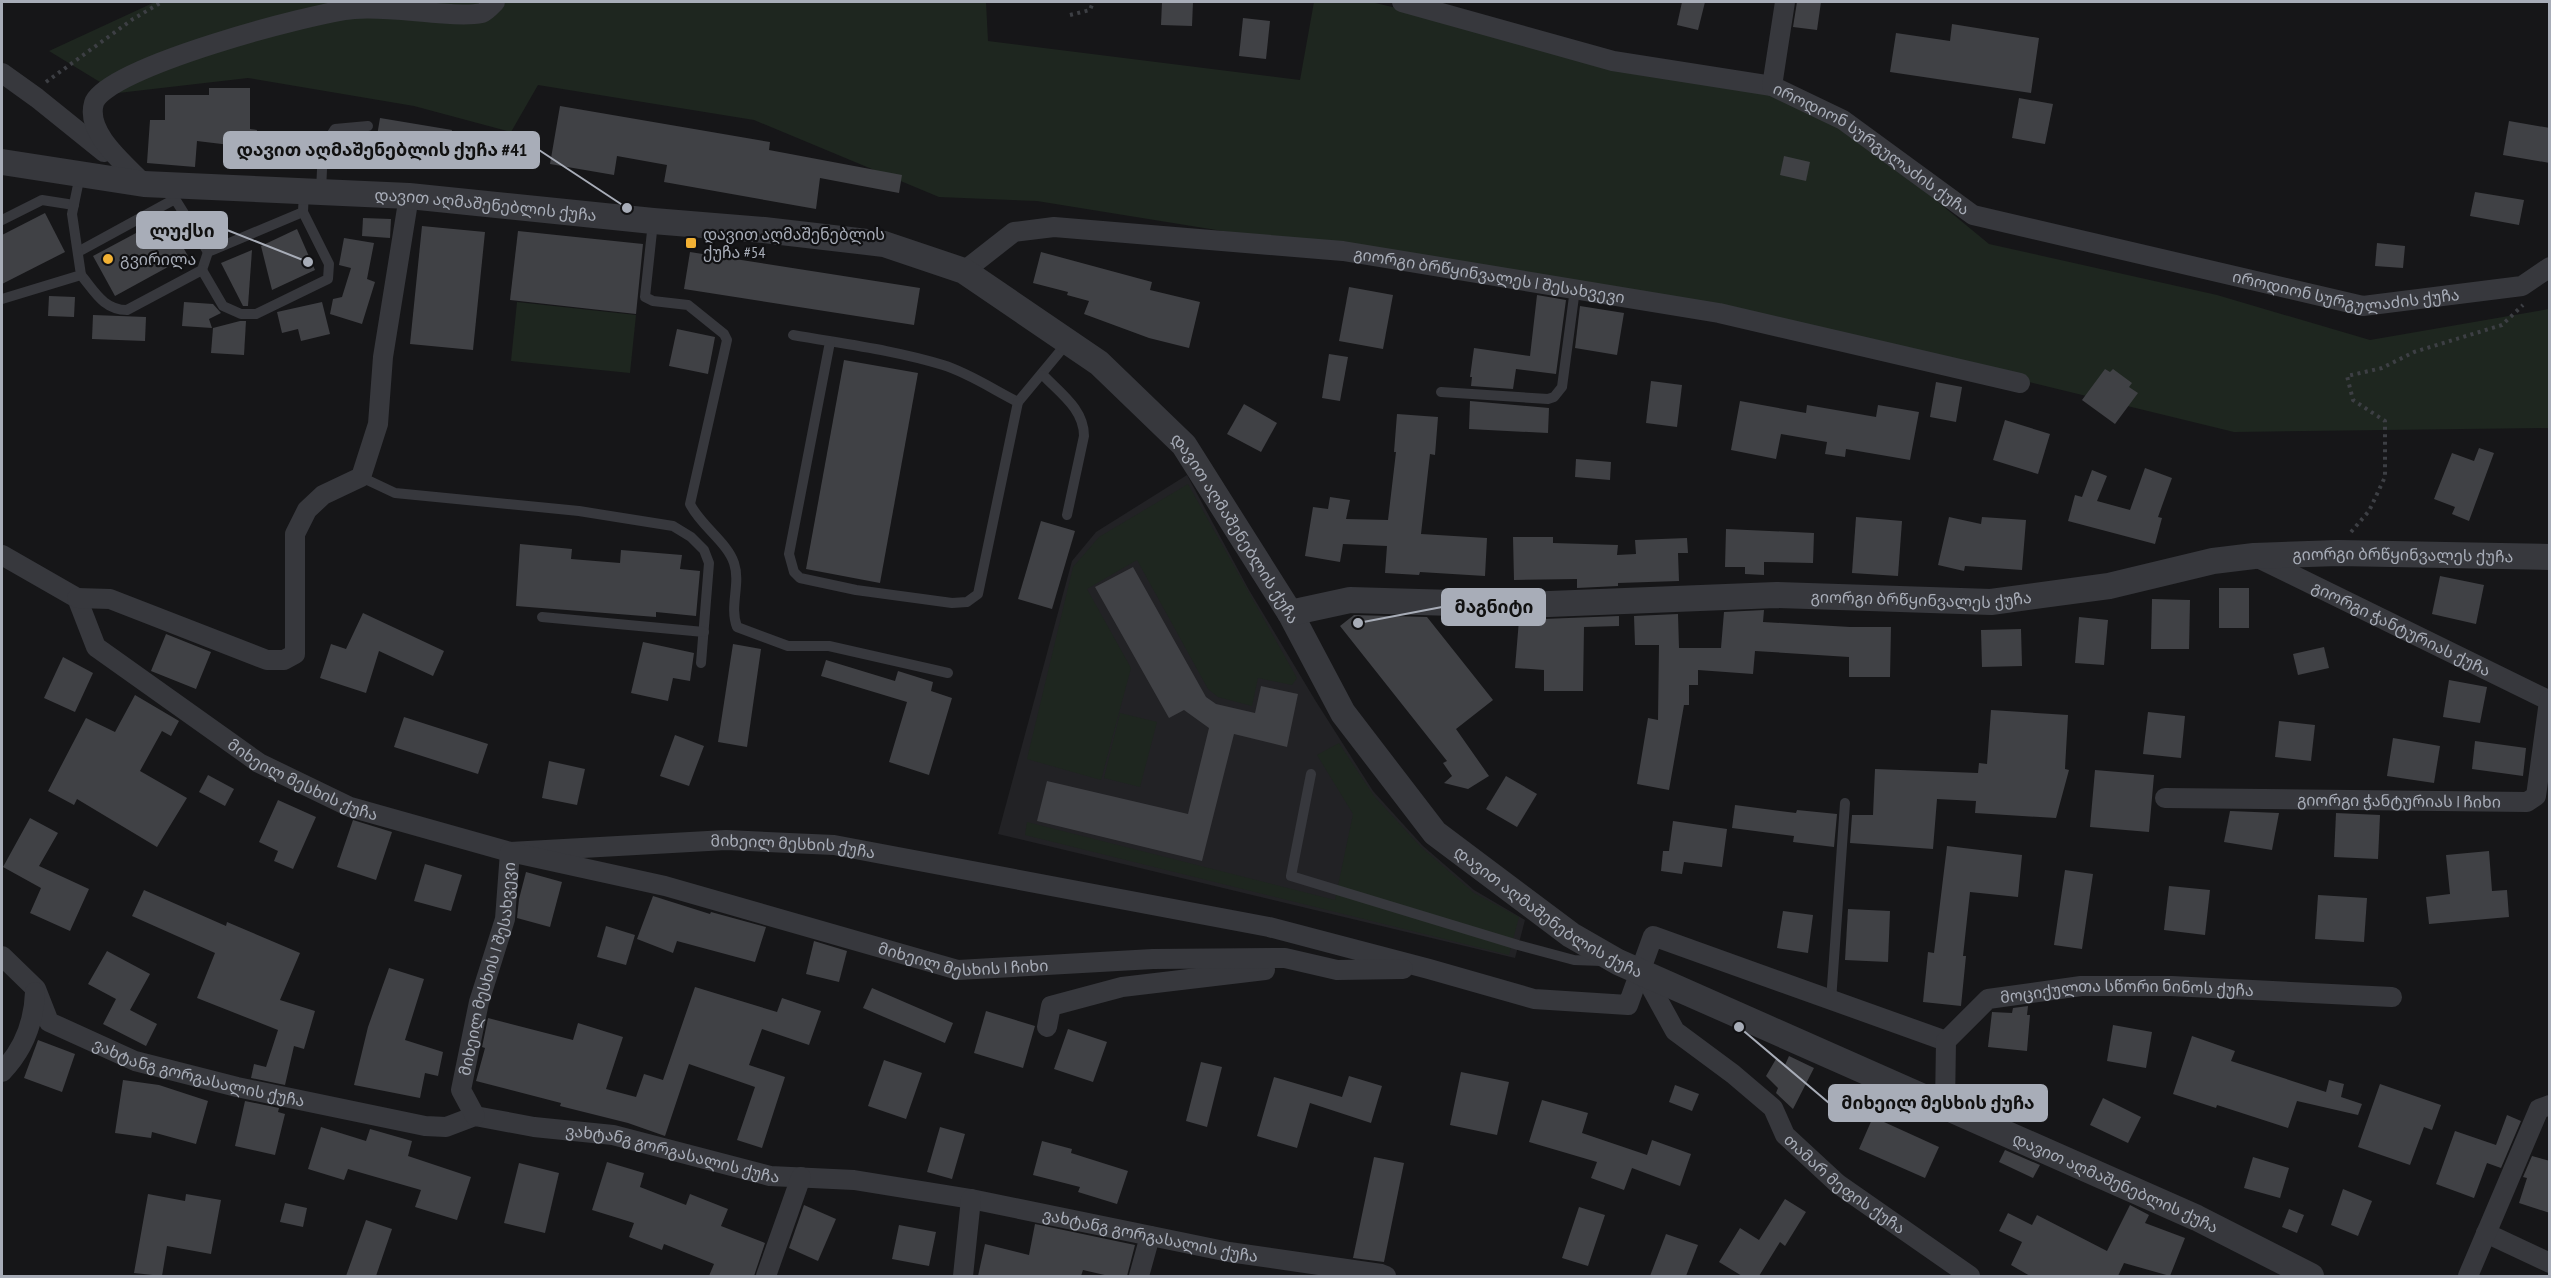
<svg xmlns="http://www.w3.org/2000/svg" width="2551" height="1278" font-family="'PT Sans Narrow','Noto Sans Georgian',sans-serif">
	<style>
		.built { fill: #222225 }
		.green { fill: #1e261f }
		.building { fill: #404145 }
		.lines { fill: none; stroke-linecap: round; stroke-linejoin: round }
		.path { stroke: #3d3f44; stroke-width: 4; stroke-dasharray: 3 4.5; stroke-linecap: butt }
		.service { stroke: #37383d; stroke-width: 10 }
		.minor { stroke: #37383d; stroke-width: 20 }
		.tertiary { stroke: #37383d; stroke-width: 26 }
		.poi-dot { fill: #f2b134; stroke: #111113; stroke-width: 2 }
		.labels { text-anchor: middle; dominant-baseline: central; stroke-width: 4.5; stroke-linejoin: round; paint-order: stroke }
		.street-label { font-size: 16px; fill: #a8adb8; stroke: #111113 }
		.poi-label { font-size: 16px; fill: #a8adb8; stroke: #111113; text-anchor: start }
		.leader { fill: none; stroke: #a8adb8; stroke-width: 2 }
		.callout-dot { fill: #a8adb8; stroke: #111113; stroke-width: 2 }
		.callout { fill: #a8adb8; stroke: #a8adb8; stroke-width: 2 }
		.callout-label { font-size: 18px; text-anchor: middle; font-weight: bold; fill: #111 }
	</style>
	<rect width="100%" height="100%" fill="#161618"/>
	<polygon class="built" points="1187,475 1249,590 1315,700 1373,791 1423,846 1474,890 1525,920 1515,958 998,834 1072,561 1096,532"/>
	<g class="green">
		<polygon points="155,2 986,2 988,41 1300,80 1314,2 1371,2 1824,108 1989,244 2217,295 2370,340 2549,309 2549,428 2234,432 1783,322 1037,201 939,197 754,120 538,85 511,132 414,106 248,78 118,93 49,51"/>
		<polygon points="517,302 636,315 630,373 511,361"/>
		<polygon points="1188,484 1297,678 1292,685 1258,678 1252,706 1218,697 1208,689 1137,560 1087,589 1131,668 1101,780 1027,759 1073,567 1099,537"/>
		<polygon points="1120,713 1157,722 1140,787 1104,778"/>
		<polygon points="1339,743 1374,796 1421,847 1474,893 1519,917 1509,955 1025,835 1027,822 1335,900 1353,814 1317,755"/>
	</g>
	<g class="building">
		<polygon points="1162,2 1193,2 1192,26 1161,25"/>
		<polygon points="1682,2 1705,2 1698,30 1677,25"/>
		<polygon points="1797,2 1821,2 1817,30 1793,27"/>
		<polygon points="1243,18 1270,21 1266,59 1239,56"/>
		<polygon points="1952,24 2039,38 2031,93 1890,72 1896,33 1950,41"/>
		<polygon points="209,88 250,88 250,129 257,130 255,148 197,141 195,167 147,163 150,120 165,120 165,95 209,95"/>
		<polygon points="2019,98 2053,104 2045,144 2012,138"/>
		<polygon points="560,106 770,142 769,150 902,175 899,193 820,178 816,209 664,182 667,165 617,156 614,175 550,164"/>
		<polygon points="380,118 452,130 445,166 374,154"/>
		<polygon points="2509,121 2550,128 2550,163 2503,155"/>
		<polygon points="1784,156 1810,162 1806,181 1780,175"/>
		<polygon points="2475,192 2524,200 2519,225 2470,216"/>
		<polygon points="45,213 65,252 2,284 2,235"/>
		<polygon points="166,217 188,256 115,296 93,256"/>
		<polygon points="363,218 391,219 390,238 362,236"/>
		<polygon points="422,226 485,232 473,350 410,344"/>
		<polygon points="297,229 315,270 272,290 261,246"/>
		<polygon points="518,231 643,244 636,314 510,300"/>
		<polygon points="344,238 374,243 367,279 375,282 362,324 330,314 333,299 342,297 351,268 339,265"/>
		<polygon points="2377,243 2405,246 2403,268 2375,266"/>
		<polygon points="252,250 248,306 243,306 221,263"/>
		<polygon points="690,252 920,288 914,325 684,289"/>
		<polygon points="1041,252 1152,282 1150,290 1200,302 1189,348 1149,338 1084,314 1089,301 1067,295 1068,292 1033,283"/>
		<polygon points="1349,287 1393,295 1383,349 1339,341"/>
		<polygon points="1537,295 1566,300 1556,374 1516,369 1513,389 1471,386 1472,377 1470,377 1474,348 1530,356"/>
		<polygon points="49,296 75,297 74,317 48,316"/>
		<polygon points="184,302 213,304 221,313 209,319 212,328 182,326"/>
		<polygon points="322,302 330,334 301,341 298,329 282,333 277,312"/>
		<polygon points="1580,306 1624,313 1617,355 1575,348"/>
		<polygon points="93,315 146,317 145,341 92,339"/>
		<polygon points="240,321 246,321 244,355 211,353 213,328"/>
		<polygon points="677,329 715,337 708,374 669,366"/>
		<polygon points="1329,354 1348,357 1340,401 1322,398"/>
		<polygon points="844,360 918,373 880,583 806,569"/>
		<polygon points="2105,369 2110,372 2113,369 2132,383 2129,387 2138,393 2115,424 2082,400"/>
		<polygon points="1651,381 1682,385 1677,427 1646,423"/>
		<polygon points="1936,382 1962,387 1956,422 1930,417"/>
		<polygon points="1470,401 1549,408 1548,433 1469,429"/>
		<polygon points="1740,401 1806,413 1807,405 1876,417 1878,405 1919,412 1910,460 1846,449 1845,457 1825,454 1827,442 1781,434 1776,459 1731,450"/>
		<polygon points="1244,404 1277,423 1261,452 1227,434"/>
		<polygon points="1397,414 1438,417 1435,455 1430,454 1421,534 1487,538 1485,576 1420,572 1419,575 1385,573 1387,546 1343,544 1340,562 1305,556 1313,507 1328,509 1330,497 1350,500 1346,519 1388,520 1396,452 1394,452"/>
		<polygon points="2005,420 2050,434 2038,474 1993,460"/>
		<polygon points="2479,448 2494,453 2469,521 2452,514 2455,507 2434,499 2452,453 2474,461"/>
		<polygon points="1576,459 1611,462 1610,480 1575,477"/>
		<polygon points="2145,468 2172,478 2158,517 2162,518 2155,544 2068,521 2075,495 2082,497 2092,470 2107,476 2097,501 2130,510"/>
		<polygon points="1856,517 1902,521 1898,576 1852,573"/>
		<polygon points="1949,517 1981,524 1982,517 2026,520 2022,570 1965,566 1964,571 1938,565"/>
		<polygon points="1041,521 1075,531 1052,609 1018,599"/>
		<polygon points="1726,529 1814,533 1813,563 1764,562 1764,575 1745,574 1745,567 1725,567"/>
		<polygon points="1513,537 1553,537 1553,543 1618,545 1617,555 1636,554 1635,540 1687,538 1688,553 1678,553 1679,581 1618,583 1618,586 1577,588 1577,579 1514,580"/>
		<polygon points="520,544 572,549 571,559 620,563 621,550 682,555 680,569 700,571 696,616 656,612 656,617 516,606"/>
		<polygon points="1133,567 1206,697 1216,704 1255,713 1261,686 1298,694 1287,747 1234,734 1202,861 1037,821 1047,781 1188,814 1209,728 1184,710 1169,718 1095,587"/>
		<polygon points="2440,576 2484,585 2476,624 2432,614"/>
		<rect x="2219" y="588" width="30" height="40"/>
		<polygon points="2152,599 2190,600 2189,649 2151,649"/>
		<polygon points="1764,610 1763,622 1850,627 1891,627 1890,677 1849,677 1849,657 1755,651 1753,674 1698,670 1698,685 1689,685 1689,705 1684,705 1669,790 1637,784 1648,718 1658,720 1659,645 1635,645 1634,616 1678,614 1679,648 1721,648 1724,612"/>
		<polygon points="363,613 444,651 433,676 379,651 366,693 320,678 331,644 346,649"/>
		<polygon points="1354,615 1427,617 1493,700 1456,729 1489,776 1468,789 1444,783 1452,776 1443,763 1447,761 1340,626"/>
		<polygon points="1619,616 1619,626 1584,627 1583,691 1544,691 1544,670 1515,668 1519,620"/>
		<polygon points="2079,617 2108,620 2104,665 2075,663"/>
		<polygon points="2021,629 2022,666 1982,667 1981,630"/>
		<polygon points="166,634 211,652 196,689 151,671"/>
		<polygon points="643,642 694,653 690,681 673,678 668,701 631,693"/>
		<polygon points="733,644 761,649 747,747 718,742"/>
		<polygon points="2324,647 2329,668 2298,675 2293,654"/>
		<polygon points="63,657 93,673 75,712 44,698"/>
		<polygon points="826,660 895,681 898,671 933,682 931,691 952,698 929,775 889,762 907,702 821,676"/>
		<polygon points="2449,680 2487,687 2480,723 2443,717"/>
		<polygon points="135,695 179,721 171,736 162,731 140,771 187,798 157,847 77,799 74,805 48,791 86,718 115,732"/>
		<polygon points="1991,710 2068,715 2065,769 2069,770 2056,818 1975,813 1976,801 1937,799 1933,849 1850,843 1852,815 1873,815 1875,769 1978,773 1979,763 1987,764"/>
		<polygon points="2148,712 2185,716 2181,758 2143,754"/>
		<polygon points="404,717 488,744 478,774 394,747"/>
		<polygon points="2279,721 2315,725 2311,761 2275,757"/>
		<polygon points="675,735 704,746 689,786 660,776"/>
		<polygon points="2393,738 2440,746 2434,783 2387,776"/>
		<polygon points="2475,741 2526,748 2523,776 2472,769"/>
		<polygon points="549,761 585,769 577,805 542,798"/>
		<polygon points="2095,770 2154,775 2149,832 2090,827"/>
		<polygon points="208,775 234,789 225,806 199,792"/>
		<polygon points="1506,776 1537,794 1517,827 1486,809"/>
		<polygon points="278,800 316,817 293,869 274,861 278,851 259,842"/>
		<polygon points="1735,805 1796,813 1797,810 1837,814 1834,847 1793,842 1794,836 1732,828"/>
		<polygon points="2230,811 2279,813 2272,850 2224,842"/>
		<polygon points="2336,813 2380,815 2378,859 2334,857"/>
		<polygon points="30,818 58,833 39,866 89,889 70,931 30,913 41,888 3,867"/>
		<polygon points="353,820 392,832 376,880 337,867"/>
		<polygon points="1673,821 1727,829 1722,867 1684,862 1682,874 1661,871 1663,851 1669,851"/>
		<polygon points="1947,846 2022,855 2018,897 1970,892 1963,956 1966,956 1961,1006 1923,1002 1928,952 1934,953"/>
		<polygon points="2489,851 2492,891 2507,890 2509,917 2429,924 2426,897 2450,894 2446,855"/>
		<polygon points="425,864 462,875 451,911 414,901"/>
		<polygon points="2065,870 2093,874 2082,949 2054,945"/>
		<polygon points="526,872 562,882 550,927 517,918 519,899"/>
		<polygon points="2169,886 2210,890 2205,935 2164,930"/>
		<polygon points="144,890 226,926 227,922 300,953 280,1000 315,1011 304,1049 294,1046 285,1085 251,1078 254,1064 266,1067 278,1030 197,998 215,953 132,916"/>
		<polygon points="2318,895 2367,898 2364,942 2315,939"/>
		<polygon points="653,896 710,914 711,912 766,927 755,962 677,941 673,953 637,939"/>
		<polygon points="1848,909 1890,911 1888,962 1845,960"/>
		<polygon points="1783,911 1813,915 1808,953 1777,948"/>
		<polygon points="606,926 635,935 626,965 597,957"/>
		<polygon points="814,941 847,951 839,982 806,974"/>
		<polygon points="107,951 150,974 130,1010 157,1024 146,1046 103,1024 116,999 88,984"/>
		<polygon points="389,968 424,979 405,1040 443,1052 438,1076 425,1073 420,1098 354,1085 368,1027"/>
		<polygon points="695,987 777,1012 782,998 821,1011 809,1045 762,1029 749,1065 785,1077 762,1148 737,1140 755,1087 689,1064 665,1136 628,1123 560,1106 561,1103 476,1081 485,1048 482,1047 488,1018 573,1040 578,1023 623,1037 606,1089 636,1097 644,1074 663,1080"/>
		<polygon points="872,988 953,1023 945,1043 863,1008"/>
		<polygon points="2028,1006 2027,1015 2030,1015 2027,1051 1988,1047 1992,1012 2012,1013 2013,1008"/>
		<polygon points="986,1011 1035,1026 1023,1068 974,1053"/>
		<polygon points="2113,1025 2152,1032 2146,1068 2107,1061"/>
		<polygon points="1068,1029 1107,1042 1093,1082 1054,1069"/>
		<polygon points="2192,1036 2235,1051 2231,1061 2326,1092 2329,1080 2344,1084 2341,1097 2362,1104 2358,1115 2297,1101 2288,1128 2217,1105 2216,1108 2173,1094"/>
		<polygon points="38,1040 75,1054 62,1092 24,1078"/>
		<polygon points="1789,1056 1814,1068 1793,1109 1776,1093 1778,1088 1766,1076 1776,1059 1785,1065"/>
		<polygon points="884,1060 922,1073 906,1119 868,1106"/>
		<polygon points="1201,1062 1222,1067 1207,1127 1186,1121"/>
		<polygon points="1461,1072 1509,1082 1497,1135 1450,1125"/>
		<polygon points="1349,1076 1382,1086 1371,1123 1310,1103 1297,1148 1257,1136 1274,1077 1342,1097"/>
		<polygon points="123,1080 159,1085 208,1101 196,1144 152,1132 151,1138 115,1133"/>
		<polygon points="2380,1084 2441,1105 2432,1130 2424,1127 2410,1165 2358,1147"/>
		<polygon points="1675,1085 1699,1094 1692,1111 1669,1102"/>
		<polygon points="2103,1098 2141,1117 2128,1143 2090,1125"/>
		<polygon points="1542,1100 1588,1113 1582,1133 1647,1155 1652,1140 1691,1154 1680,1186 1632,1168 1624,1190 1591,1178 1597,1162 1529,1142"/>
		<polygon points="245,1101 279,1108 278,1112 285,1114 275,1155 235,1146"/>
		<polygon points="2507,1115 2521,1121 2501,1168 2487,1163 2474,1198 2436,1184 2455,1131 2496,1145"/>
		<polygon points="1873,1117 1939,1147 1925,1178 1859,1149"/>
		<polygon points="321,1127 366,1141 370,1129 412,1141 408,1156 471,1177 457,1220 415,1207 421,1190 348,1169 344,1180 308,1169"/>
		<polygon points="940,1127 965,1134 952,1179 927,1172"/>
		<polygon points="1042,1141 1072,1149 1071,1153 1128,1171 1117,1204 1078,1192 1080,1187 1033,1175"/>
		<polygon points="2005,1150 2040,1165 2033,1178 1999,1162"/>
		<polygon points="2532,1156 2550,1161 2550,1213 2519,1203 2527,1178 2523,1177"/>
		<polygon points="1374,1157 1404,1163 1384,1262 1353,1258"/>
		<polygon points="2253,1157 2289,1168 2280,1198 2244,1188"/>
		<polygon points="607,1162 644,1173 640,1187 686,1205 690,1194 728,1209 721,1226 765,1243 754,1276 709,1276 714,1264 664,1244 662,1250 629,1237 634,1223 592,1210"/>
		<polygon points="519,1163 559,1173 545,1233 504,1223"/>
		<polygon points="2343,1189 2372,1201 2358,1236 2331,1225"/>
		<polygon points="148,1194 185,1201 186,1194 221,1200 211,1254 167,1246 162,1276 134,1273"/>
		<polygon points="1785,1199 1806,1212 1785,1246 1780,1242 1759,1276 1742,1276 1719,1262 1740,1228 1759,1240"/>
		<polygon points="285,1203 307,1208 303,1227 280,1222"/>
		<polygon points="804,1205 836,1219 818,1261 789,1248"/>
		<polygon points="2130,1205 2149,1215 2145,1223 2185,1238 2170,1276 2124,1263 2118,1276 2030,1276 2011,1265 2022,1242 1999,1231 2008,1213 2032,1225 2037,1215 2107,1251"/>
		<polygon points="1579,1207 1605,1215 1588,1266 1562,1258"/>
		<polygon points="2289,1209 2304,1215 2297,1233 2282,1227"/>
		<polygon points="366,1220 392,1229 376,1276 346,1276"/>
		<polygon points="1035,1224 1135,1245 1127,1276 1109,1276 1083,1270 1081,1276 978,1276 985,1244 1029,1255"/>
		<polygon points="899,1225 936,1232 929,1266 892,1259"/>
		<polygon points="1666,1234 1698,1245 1686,1276 1650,1276"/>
	</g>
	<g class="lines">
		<g class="path">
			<polyline points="1070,15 1090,10 1093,2"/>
			<polyline points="46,82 133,19 162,2"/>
			<polyline points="2351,532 2369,511 2385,477 2385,421 2353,400 2347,376 2382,368 2414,352 2502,325 2523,305"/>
		</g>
		<g class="service">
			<polyline points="321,191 323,148 335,129 368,126"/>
			<polyline points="2,220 42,200 74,205"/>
			<path d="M653 222 645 297 653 301 688 305 724 334 727 340 690 504C701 526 727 542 734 563 741 584 729 606 737 627L788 646H829L948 673"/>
			<polyline points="78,252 175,199 208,252"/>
			<polyline points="202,270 208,252 303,212"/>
			<path d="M81 275C95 292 104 310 127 310L202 270 223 306 241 314H256L328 279 329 264 303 212 304 190"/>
			<polyline points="2,299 81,275 72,214 80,175"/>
			<path d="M793 335C844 344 894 350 943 365 969 373 994 390 1018 402L1067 343"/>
			<polyline points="830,342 789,554 794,572 800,578 856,590 952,603 967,602 978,594 1018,402"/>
			<path d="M1043 375C1060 393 1084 409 1084 436L1067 515"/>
			<polyline points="1441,392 1548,399 1554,397 1562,387 1575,289"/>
			<polyline points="361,477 395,493 579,511 673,526 691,537 704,550 709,563 701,663"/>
			<polyline points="542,617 704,632"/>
			<polyline points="1311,774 1291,876 1518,945 1574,960 1602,961"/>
			<polyline points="1831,1001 1845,803"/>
		</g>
		<g class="minor">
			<path id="s1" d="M1402 2 1613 61 1772 86 1843 120 1973 215 2363 306 2522 286 2550 267"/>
			<polyline points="2,73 37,98 104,152"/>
			<polyline points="1772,86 1785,2"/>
			<path d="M144 184C125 164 85 133 94 103 104 68 315 12 354 9 381 7 409 11 436 13 451 14 467 16 482 13 487 11 491 6 495 2"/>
			<path id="s2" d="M964 271 1014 232 1054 227 1343 251 1719 313 2020 383"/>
			<path id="s3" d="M2 555 77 598 96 647 259 763 350 807 510 852 726 840 834 845 1269 927 1429 969 1534 999 1628 1005 1653 936 1946 1041"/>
			<path id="s4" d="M2256 557 2550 701"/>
			<polyline points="77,598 110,599 267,660 284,660 295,654 295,534 307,510 323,495 361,477 378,424 383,357 409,196"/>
			<path id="s5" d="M2165 798 2527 802 2536 796 2549 701"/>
			<path id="s6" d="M2 956 36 989 49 1022 135 1061 237 1087 425 1126 446 1127 475 1116 534 1127 613 1135 770 1176 854 1180 971 1199 1229 1252 1381 1274 1386 1276"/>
			<path id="s7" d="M1642 971 1675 1031 1733 1074 1773 1108 1785 1135 1838 1184 1970 1276"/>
			<polyline points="1047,1027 1051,1006 1122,987 1265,970"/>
			<path d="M2 1072C23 1050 34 1022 35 992"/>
			<path id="s8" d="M1945 1106 1946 1041 1988 999 2081 986H2171L2392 997"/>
			<path id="s9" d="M475 1116 461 1090 479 1002 505 919 510 852 665 886 958 970 1153 959 1285 958 1337 970 1403 969"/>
			<polyline points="2486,1233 2550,1263"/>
			<polyline points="766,1276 801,1177"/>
			<polyline points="963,1276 971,1199"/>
			<polyline points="1139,1276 1150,1236"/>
			<polyline points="2468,1276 2539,1109 2550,1105"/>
		</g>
		<g class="tertiary">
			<path id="s10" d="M2 162 144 184 409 196 653 221 764 230 884 244 964 271 1099 363 1184 445 1290 613 1343 713 1435 833 1571 935 1618 962 2197 1218 2311 1276"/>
			<path id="s11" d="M1290 613 1350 600 1523 605 1776 595 1991 602 2109 586 2213 561 2254 556 2338 553 2550 557"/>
		</g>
	</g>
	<g class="poi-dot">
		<rect x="685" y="237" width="12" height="12" rx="3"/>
		<circle cx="108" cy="259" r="6"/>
	</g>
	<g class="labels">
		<g class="street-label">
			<text stroke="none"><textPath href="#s1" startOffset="498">იროდიონ სურგულაძის ქუჩა</textPath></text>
			<text stroke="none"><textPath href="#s10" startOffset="486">დავით აღმაშენებლის ქუჩა</textPath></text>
			<text stroke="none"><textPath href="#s2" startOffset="542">გიორგი ბრწყინვალეს I შესახვევი</textPath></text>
			<text stroke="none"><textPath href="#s1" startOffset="1002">იროდიონ სურგულაძის ქუჩა</textPath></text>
			<text stroke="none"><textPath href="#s10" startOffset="1350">დავით აღმაშენებლის ქუჩა</textPath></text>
			<text stroke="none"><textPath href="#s11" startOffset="1119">გიორგი ბრწყინვალეს ქუჩა</textPath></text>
			<text stroke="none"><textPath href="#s11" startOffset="633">გიორგი ბრწყინვალეს ქუჩა</textPath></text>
			<text stroke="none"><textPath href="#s4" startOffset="162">გიორგი ჭანტურიას ქუჩა</textPath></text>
			<text stroke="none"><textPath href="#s3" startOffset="386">მიხეილ მესხის ქუჩა</textPath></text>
			<text stroke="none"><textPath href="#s5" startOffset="234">გიორგი ჭანტურიას I ჩიხი</textPath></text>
			<text stroke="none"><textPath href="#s3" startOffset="890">მიხეილ მესხის ქუჩა</textPath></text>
			<text stroke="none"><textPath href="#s10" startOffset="1854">დავით აღმაშენებლის ქუჩა</textPath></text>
			<text stroke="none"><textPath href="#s9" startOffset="741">მიხეილ მესხის I ჩიხი</textPath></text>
			<text stroke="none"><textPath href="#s9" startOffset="154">მიხეილ მესხის I შესახვევი</textPath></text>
			<text stroke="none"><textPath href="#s8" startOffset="264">მოციქულთა სწორი ნინოს ქუჩა</textPath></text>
			<text stroke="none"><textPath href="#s6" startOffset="242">ვახტანგ გორგასალის ქუჩა</textPath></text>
			<text stroke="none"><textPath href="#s6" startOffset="728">ვახტანგ გორგასალის ქუჩა</textPath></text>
			<text stroke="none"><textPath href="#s7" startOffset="300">თამარ მეფის ქუჩა</textPath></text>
			<text stroke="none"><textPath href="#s10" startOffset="2484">დავით აღმაშენებლის ქუჩა</textPath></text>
			<text stroke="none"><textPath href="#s6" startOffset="1214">ვახტანგ გორგასალის ქუჩა</textPath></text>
		</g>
		<g class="poi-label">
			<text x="703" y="234">დავით აღმაშენებლის<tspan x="703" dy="18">ქუჩა #54</tspan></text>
			<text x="120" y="259">გვირილა</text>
		</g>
	</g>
	<path class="leader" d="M627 208L539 150M308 262L227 230M1358 623L1442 607M1739 1027L1829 1103"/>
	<g class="callout-dot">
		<circle cx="627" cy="208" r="6"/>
		<circle cx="308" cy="262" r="6"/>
		<circle cx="1358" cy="623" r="6"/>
		<circle cx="1739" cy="1027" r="6"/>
	</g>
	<g class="callout">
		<rect x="224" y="132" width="315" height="36" rx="6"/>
		<rect x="137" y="212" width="90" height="36" rx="6"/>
		<rect x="1442" y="589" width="103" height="36" rx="6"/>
		<rect x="1829" y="1085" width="218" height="36" rx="6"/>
	</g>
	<g class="callout-label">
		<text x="382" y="156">დავით აღმაშენებლის ქუჩა #41</text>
		<text x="182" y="237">ლუქსი</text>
		<text x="1494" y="613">მაგნიტი</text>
		<text x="1938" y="1109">მიხეილ მესხის ქუჩა</text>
	</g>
	<rect width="2551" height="1278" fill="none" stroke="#a8adb8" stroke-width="6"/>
</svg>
